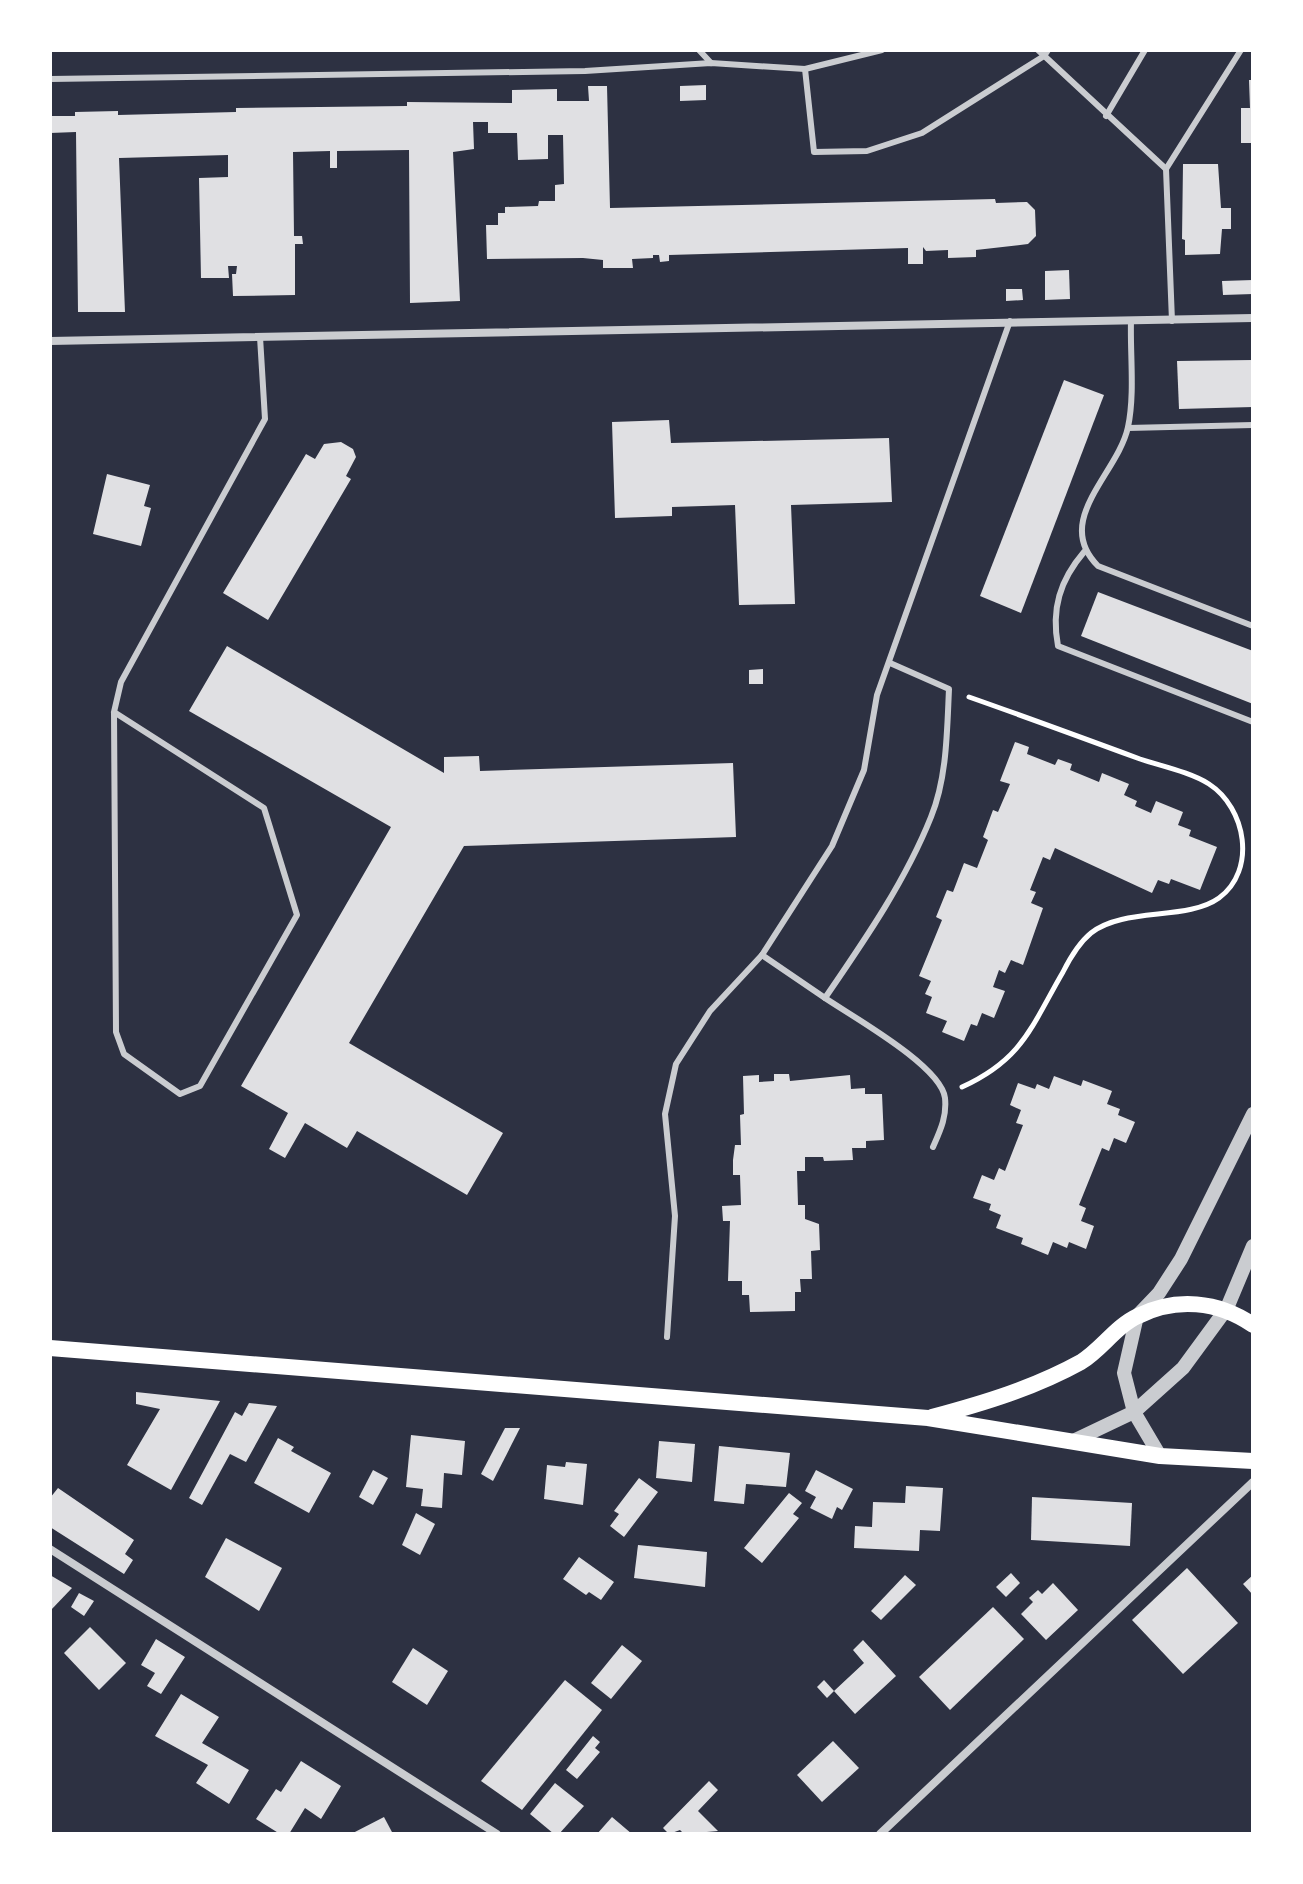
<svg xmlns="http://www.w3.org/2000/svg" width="1303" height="1884" font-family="'IBM Plex Sans',sans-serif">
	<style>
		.building { fill: #e0e0e3 }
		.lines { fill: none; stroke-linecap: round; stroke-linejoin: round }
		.path { stroke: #fff; stroke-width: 5 }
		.service { stroke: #caccd0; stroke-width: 6 }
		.minor { stroke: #caccd0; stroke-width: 8 }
		.tertiary { stroke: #caccd0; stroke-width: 14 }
		.secondary { stroke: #fff; stroke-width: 16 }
	</style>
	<rect width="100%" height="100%" fill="#2d3142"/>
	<g class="building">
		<polygon points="1249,80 1253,80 1253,143 1241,143 1241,108 1250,108"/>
		<polygon points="706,85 706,100 680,101 680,86"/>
		<polygon points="588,86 607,86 610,208 995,199 996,203 1027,202 1035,210 1036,236 1028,244 976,250 976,257 948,258 948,250 926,251 923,247 923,264 908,264 908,248 669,255 669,261 660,262 659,255 653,255 653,258 632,259 633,268 603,268 603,260 583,258 487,259 486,225 498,225 498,213 505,213 505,207 538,206 539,201 555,201 555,185 564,184 563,135 548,135 548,159 518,160 517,133 488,133 488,122 473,122 474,149 453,152 460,301 410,303 409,150 337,151 337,168 330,168 330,151 293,152 294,236 302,236 303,244 295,244 295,295 233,296 232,274 236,274 237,266 228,266 229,278 201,278 199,178 228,177 228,155 119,158 125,312 78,312 76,132 50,133 50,116 75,116 75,112 118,111 118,115 236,112 236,108 407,106 407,102 512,103 512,90 557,89 557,101 589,101"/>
		<polygon points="1183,164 1218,164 1221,208 1231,208 1231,229 1222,229 1220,254 1185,255 1185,240 1182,239"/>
		<polygon points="1069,270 1070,299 1045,300 1045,271"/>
		<polygon points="1253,280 1253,294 1223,295 1222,281"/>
		<polygon points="1006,289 1022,289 1023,300 1006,301"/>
		<polygon points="1253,360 1253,407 1179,409 1177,361"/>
		<polygon points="1064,380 1104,395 1021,613 980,596"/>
		<polygon points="669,420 671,443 889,438 892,502 791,505 795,604 739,605 735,505 672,507 672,516 615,518 612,422"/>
		<polygon points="341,442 353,449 356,457 346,476 351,479 268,620 223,593 306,454 315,459 324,444"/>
		<polygon points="107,474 150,485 144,506 151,508 141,546 93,534"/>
		<polygon points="1098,592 1253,651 1253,704 1081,636"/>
		<polygon points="227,646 444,773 444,757 479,756 480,771 733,763 736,837 464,846 349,1043 503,1133 467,1195 357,1131 347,1148 305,1123 285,1158 269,1149 288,1113 241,1086 391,827 189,711"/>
		<polygon points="763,669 763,684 749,684 749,670"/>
		<polygon points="1015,742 1029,747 1027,754 1055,765 1058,759 1072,764 1070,770 1099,782 1102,773 1129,784 1124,795 1137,801 1135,806 1151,813 1156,801 1183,812 1178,825 1191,830 1189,836 1217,847 1200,890 1171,879 1169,884 1158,880 1152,893 1055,848 1050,860 1043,857 1030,890 1036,892 1031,903 1043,908 1023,965 1011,960 1005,973 999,970 993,987 1005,991 994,1018 982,1013 977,1026 971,1024 964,1041 942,1032 947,1021 926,1013 932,997 925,994 931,981 919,976 942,920 936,917 947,890 953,892 964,863 977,868 988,840 983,837 993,810 998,812 1010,784 1000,781"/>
		<polygon points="774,1074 789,1074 790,1081 850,1075 851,1089 865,1088 865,1094 882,1094 884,1140 866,1141 866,1148 852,1148 853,1160 824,1161 823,1157 805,1157 805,1171 797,1171 798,1205 805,1205 805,1219 819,1224 820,1250 811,1251 812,1279 800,1279 801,1292 795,1292 795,1311 750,1312 749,1295 742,1295 742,1281 728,1281 730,1221 723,1221 722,1206 741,1205 740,1175 733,1175 733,1160 735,1145 741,1145 740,1115 744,1114 743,1076 759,1075 759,1082 774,1081"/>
		<polygon points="1054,1076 1081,1086 1083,1080 1112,1091 1107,1104 1120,1109 1118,1115 1135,1122 1126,1143 1114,1138 1109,1151 1102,1148 1079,1205 1086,1208 1081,1221 1094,1226 1086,1249 1069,1242 1067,1248 1053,1242 1048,1255 1021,1244 1023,1238 996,1228 1001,1215 989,1210 991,1204 973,1198 982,1175 994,1180 999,1168 1005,1171 1023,1125 1016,1123 1021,1110 1010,1105 1018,1083 1035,1089 1037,1084 1049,1089"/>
		<polygon points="136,1392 220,1401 171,1490 127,1465 160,1409 136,1404"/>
		<polygon points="249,1403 277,1406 246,1462 230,1454 202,1505 189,1498 235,1412 242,1416"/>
		<polygon points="505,1428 520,1428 493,1481 481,1474"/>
		<polygon points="411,1435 465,1441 462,1475 444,1473 442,1508 421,1506 423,1489 406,1487"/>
		<polygon points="278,1438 294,1447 291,1451 331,1473 309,1513 254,1483"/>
		<polygon points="659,1441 695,1444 692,1482 656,1478"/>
		<polygon points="719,1446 790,1453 786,1487 746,1484 744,1504 714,1501"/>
		<polygon points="566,1462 587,1464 583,1505 544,1499 547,1465 565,1467"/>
		<polygon points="373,1470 388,1478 373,1505 359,1497"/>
		<polygon points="816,1470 853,1489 842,1510 837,1507 832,1519 810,1508 816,1497 805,1491"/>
		<polygon points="639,1478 658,1492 624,1537 610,1526 619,1514 614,1511"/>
		<polygon points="906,1486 943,1488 940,1531 920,1530 919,1551 854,1548 855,1526 872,1527 873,1502 905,1503"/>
		<polygon points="58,1488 134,1540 125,1554 133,1560 124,1574 50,1527 50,1498"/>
		<polygon points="789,1493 802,1503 793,1514 799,1518 762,1563 744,1548"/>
		<polygon points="1032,1497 1132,1503 1130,1546 1031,1540"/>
		<polygon points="416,1513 435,1524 420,1555 402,1545"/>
		<polygon points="226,1538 282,1568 259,1611 205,1577"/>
		<polygon points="638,1545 707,1552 705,1587 634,1578"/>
		<polygon points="579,1557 614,1582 601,1600 589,1592 586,1595 563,1579"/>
		<polygon points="1187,1568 1238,1623 1183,1674 1132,1620"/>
		<polygon points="1011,1573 1020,1583 1006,1597 996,1587"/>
		<polygon points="50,1575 72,1588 50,1611"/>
		<polygon points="905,1575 916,1585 881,1620 871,1611"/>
		<polygon points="1253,1575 1253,1595 1243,1584"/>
		<polygon points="1053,1583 1078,1610 1046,1640 1021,1614 1033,1602 1029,1598 1038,1590 1042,1594"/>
		<polygon points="79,1593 94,1601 84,1616 71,1607"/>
		<polygon points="993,1607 1024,1639 950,1710 919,1677"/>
		<polygon points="90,1627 126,1663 99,1690 64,1653"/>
		<polygon points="156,1639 185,1657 161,1694 147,1686 155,1673 141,1665"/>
		<polygon points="863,1640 896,1676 855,1714 834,1691 864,1663 853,1650"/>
		<polygon points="622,1645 642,1661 611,1699 591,1683"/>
		<polygon points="413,1648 448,1671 427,1705 392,1682"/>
		<polygon points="565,1680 602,1710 522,1810 481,1781"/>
		<polygon points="824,1680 834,1691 827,1698 817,1687"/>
		<polygon points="181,1694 219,1717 202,1743 249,1770 229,1804 196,1783 208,1765 155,1736"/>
		<polygon points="593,1736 600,1742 595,1748 600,1752 577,1779 566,1770"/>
		<polygon points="833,1741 859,1768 822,1802 797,1775"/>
		<polygon points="301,1761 341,1786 321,1819 305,1808 289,1834 280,1834 256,1819 276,1789 281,1792"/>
		<polygon points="709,1781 718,1790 698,1811 718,1831 684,1834 680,1830 669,1834 663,1828"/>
		<polygon points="555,1783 584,1806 559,1834 554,1834 530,1814"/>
		<polygon points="384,1817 393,1834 351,1834"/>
		<polygon points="612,1817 632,1834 597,1834"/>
	</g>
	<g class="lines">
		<path class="path" d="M962 1087C1023 1059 1031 1027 1063 972 1069 960 1080 942 1091 933 1124 907 1187 921 1219 898 1257 870 1246 808 1209 784 1190 772 1161 766 1140 759 1083 738 1026 717 969 697"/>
		<g class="service">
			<polyline points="699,50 711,63"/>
			<polyline points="1038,50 1166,169 1172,321"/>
			<polyline points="805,69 814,152 867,151 922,133 1044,56 1048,50"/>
			<polyline points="50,79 585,71 711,63 805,69 882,50"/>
			<polyline points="1106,116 1145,50"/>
			<polyline points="1166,169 1241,50"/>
			<path d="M1131 321C1130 354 1135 394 1128 427 1118 474 1052 520 1098 566L1253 626"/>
			<polyline points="1128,428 1253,425"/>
			<path d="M1084 552C1060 580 1051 609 1058 646L1253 722"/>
			<polyline points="114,712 264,808 297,915 200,1086 180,1094 124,1054 116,1032 114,712 121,682 265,419 260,337"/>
			<path d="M762 955 825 998C864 941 905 882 931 817 947 778 947 731 949 689L890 663"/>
			<path d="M825 998C853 1017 941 1066 945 1098 947 1117 940 1131 933 1147"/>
			<polyline points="667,1337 675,1216 665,1114 676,1064 710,1011 762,955 832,846 864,770 877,695 1010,321"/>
		</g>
		<g class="minor">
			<polyline points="50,341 1253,318"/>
			<polyline points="50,1549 497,1834"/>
			<polyline points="880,1834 1253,1482"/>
		</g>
		<g class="tertiary">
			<polyline points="1071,1442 1134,1412 1183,1368 1227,1308 1253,1246"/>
			<polyline points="1160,1456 1134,1412 1124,1373 1137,1316 1159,1293 1181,1259 1253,1114"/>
		</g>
		<g class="secondary">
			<polyline points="50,1348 928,1418 1160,1456 1253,1461"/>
			<path d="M932 1417C984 1403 1034 1388 1081 1362 1101 1350 1116 1326 1138 1316 1176 1297 1218 1301 1253 1325"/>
		</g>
	</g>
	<rect width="1303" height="1884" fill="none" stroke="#ffffff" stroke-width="104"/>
</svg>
